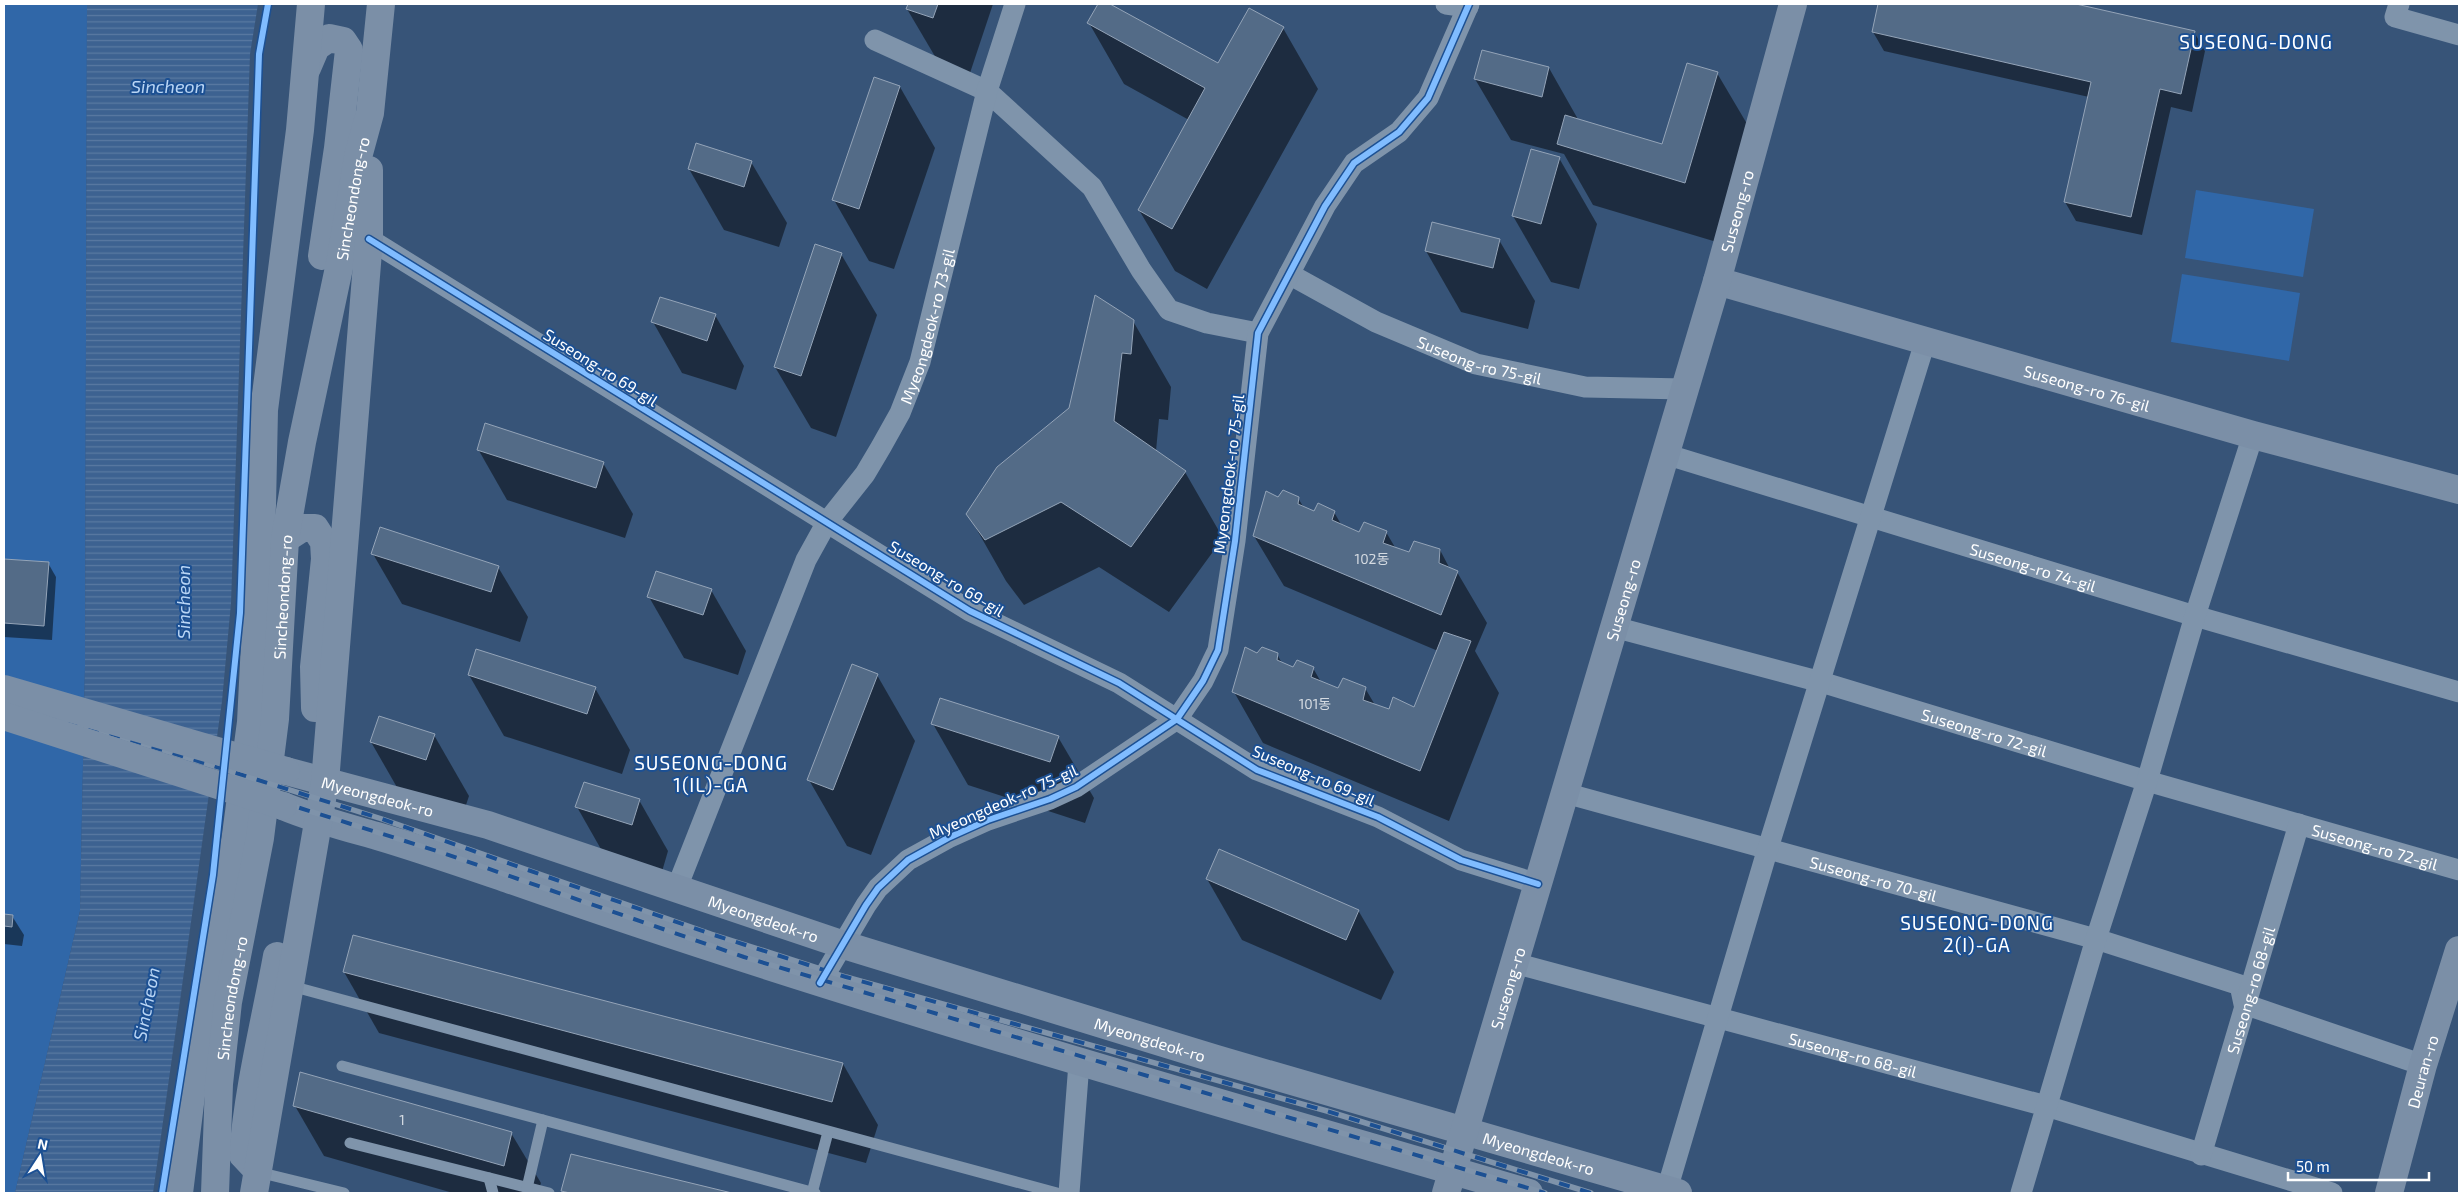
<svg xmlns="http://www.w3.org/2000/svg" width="2463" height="1197" font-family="'Exo 2','Noto Sans KR',sans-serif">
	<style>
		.green { fill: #3067a8 }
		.water { fill: url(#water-rules) }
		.shadow { fill: #0007 }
		.building { fill: #536b87; stroke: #94a4b8 }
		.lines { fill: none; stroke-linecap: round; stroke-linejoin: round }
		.lane { stroke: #7f94ab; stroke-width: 11 }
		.street { stroke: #7f94ab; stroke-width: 21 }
		.secondary { stroke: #7b8fa7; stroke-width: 28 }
		.rail-casing { stroke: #7f93aa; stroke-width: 5.5 }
		.rail { stroke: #1c5093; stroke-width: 4; stroke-dasharray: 11; stroke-linecap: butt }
		.secondary-bridge { stroke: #7b8fa7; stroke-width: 28 }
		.cycleway-casing { stroke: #1c5093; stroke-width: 9 }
		.cycleway { stroke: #80bcff; stroke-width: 6 }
		.labels { text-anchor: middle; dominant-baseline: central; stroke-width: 4; stroke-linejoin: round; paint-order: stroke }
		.number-label { font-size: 14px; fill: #d4dae1 }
		.street-label { font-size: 16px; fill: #fff; stroke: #1c5093 }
		.water-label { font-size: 18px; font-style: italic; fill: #b9d5f5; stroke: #1c5093 }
		.quarter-label { font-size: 19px; letter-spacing: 1px; fill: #fff; stroke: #1c5093 }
	</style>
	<defs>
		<pattern id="water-rules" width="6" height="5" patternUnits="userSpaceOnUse" patternTransform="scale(1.25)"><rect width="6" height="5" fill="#3d6291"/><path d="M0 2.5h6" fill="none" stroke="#5a7aa2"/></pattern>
	</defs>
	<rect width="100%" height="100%" fill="#375478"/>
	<g class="green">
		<polygon points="4,4 87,4 85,667 80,911 15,1193 4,1193"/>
		<polygon points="2196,190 2314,209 2303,277 2185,258"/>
		<polygon points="2182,274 2300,293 2289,361 2171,342"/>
	</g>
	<polygon class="water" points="87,4 258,4 250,54 231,603 222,701 153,1193 15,1193 80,911 85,667"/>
	<g class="shadow">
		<polygon points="909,4 993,4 968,79 943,70 907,9"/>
		<polygon points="1100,4 1108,4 1219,65 1283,28 1318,89 1207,289 1175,271 1139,210 1189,120 1124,84 1089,23"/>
		<polygon points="1880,4 2070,4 2194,32 2205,51 2192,112 2171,107 2142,235 2076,221 2065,202 2089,97 1884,51 1873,32"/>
		<polygon points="1549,68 1579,121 1663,146 1717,73 1753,134 1720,243 1593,205 1564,154 1511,140 1475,79"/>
		<polygon points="900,87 935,148 894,269 869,261 834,200"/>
		<polygon points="1559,158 1597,224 1579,289 1551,282 1513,216"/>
		<polygon points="751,162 787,223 779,247 724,230 689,169"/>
		<polygon points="1499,240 1535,301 1528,329 1461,312 1426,251"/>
		<polygon points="841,254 877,315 836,437 811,428 775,367"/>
		<polygon points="715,315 744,366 736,390 682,373 653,322"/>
		<polygon points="1133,321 1171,387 1168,420 1159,419 1156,451 1185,472 1223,538 1169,612 1099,567 1024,605 1006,581 968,514 1070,409"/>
		<polygon points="478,449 603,463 633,514 625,538 507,500"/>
		<polygon points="1279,498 1298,498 1304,508 1314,513 1334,512 1342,526 1359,533 1386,532 1396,549 1410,554 1440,550 1450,569 1457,572 1487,623 1475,651 1499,693 1449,821 1263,743 1234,692 1258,655 1277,654 1283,665 1294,669 1313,668 1321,682 1339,690 1365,688 1375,705 1389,710 1415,709 1438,651 1284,586 1254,536"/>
		<polygon points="373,554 498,567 528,617 520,642 402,604"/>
		<polygon points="4,560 48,563 56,577 52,640 4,637"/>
		<polygon points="711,590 746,651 738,675 684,658 649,597"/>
		<polygon points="469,675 595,688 630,750 622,774 504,736"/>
		<polygon points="877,675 915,741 871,855 847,846 809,780"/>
		<polygon points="933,724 1058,737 1094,798 1085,823 968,785"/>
		<polygon points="434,735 469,796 461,820 406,803 371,742"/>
		<polygon points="639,800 668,851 661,875 606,858 577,807"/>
		<polygon points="1207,879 1358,910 1394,972 1381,1000 1242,940"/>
		<polygon points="4,915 12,916 24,935 22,946 4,944"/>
		<polygon points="344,972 843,1064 878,1125 866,1163 379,1033"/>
		<polygon points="295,1106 511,1133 541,1183 538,1193 453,1193 324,1156"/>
		<polygon points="572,1156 727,1193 564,1193 562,1191"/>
	</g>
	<g class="building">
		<polygon points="908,4 938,4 933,18 906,9"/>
		<polygon points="1098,4 1110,4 1218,63 1249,8 1284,27 1172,229 1138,210 1205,88 1087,23"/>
		<polygon points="1878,4 2076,4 2195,31 2181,94 2160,89 2131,217 2064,202 2091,82 1872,32"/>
		<polygon points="1482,50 1549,67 1542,97 1474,79"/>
		<polygon points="1687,63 1718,72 1685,183 1557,144 1565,115 1662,144"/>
		<polygon points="874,77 900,86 859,209 832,200"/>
		<polygon points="696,143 752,161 744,187 688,169"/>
		<polygon points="1531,149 1560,157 1541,224 1512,216"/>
		<polygon points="1432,222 1500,239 1493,268 1425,251"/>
		<polygon points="815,244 842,253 801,376 774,367"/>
		<polygon points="1095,295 1134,320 1131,354 1122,353 1114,421 1186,471 1131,547 1061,502 985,540 966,514 997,467 1069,408"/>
		<polygon points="660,297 716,314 707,341 651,322"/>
		<polygon points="485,423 604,462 596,488 477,450"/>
		<polygon points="1283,490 1299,497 1298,504 1314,511 1318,503 1335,511 1332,520 1359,532 1364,522 1387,531 1383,543 1409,552 1414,541 1440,549 1439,563 1458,571 1441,615 1253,536 1266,491 1278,497"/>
		<polygon points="380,527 499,566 491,592 371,554"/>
		<polygon points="4,559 49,562 44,626 4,623"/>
		<polygon points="656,571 712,589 703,615 647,597"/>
		<polygon points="1444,632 1471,641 1420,771 1232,692 1245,647 1257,653 1262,647 1278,653 1277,660 1293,667 1297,660 1314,667 1311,677 1338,688 1343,678 1366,687 1363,700 1389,709 1393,697 1414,707"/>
		<polygon points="476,649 596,687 587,714 468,675"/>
		<polygon points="852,664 878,674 833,790 807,780"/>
		<polygon points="940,698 1059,736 1050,762 931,724"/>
		<polygon points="379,716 435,734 426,760 370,742"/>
		<polygon points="584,782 640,799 632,825 575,807"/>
		<polygon points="1219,849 1359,910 1346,940 1206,879"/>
		<polygon points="4,914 13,915 12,927 4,926"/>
		<polygon points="353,935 843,1063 832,1102 343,972"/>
		<polygon points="300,1072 512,1132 504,1166 293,1106"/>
		<polygon points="571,1154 732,1193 570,1193 561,1191"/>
	</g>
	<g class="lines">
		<g class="lane">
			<polyline points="291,986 1057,1193"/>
			<polyline points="342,1066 815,1193"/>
			<polyline points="350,1143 549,1193"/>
			<polyline points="258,1172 344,1193"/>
			<polyline points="489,1178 493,1193"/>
			<polyline points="527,1188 543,1120"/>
			<polyline points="812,1193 828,1132"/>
		</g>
		<g class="street">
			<polyline points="1446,4 1468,7"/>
			<polyline points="2399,4 2395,17 2459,35"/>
			<polyline points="875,40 987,91 1092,187 1141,270 1169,310 1207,323 1258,333"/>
			<polyline points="369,239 970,611 1119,683 1257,770 1378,817 1461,860 1538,884"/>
			<path id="s1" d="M1289 274 1376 322 1476 364 1585 387 1685 389"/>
			<path id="s2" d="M1665 454 2195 616 2459 692"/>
			<path id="s3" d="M1614 627 1821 682 2147 781 2459 870"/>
			<path id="s4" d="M1565 793 2096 939 2240 985 2244 1004 2423 1065"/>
			<path id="s5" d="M676 890 806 560 827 522 865 474 881 447 900 413 920 362 987 91 1015 4"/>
			<path id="s6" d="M1514 963 2046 1106 2332 1193"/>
			<polyline points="820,983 866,905 878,888 908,860 948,838 988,820 1050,799 1076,787 1177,719 1203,681 1218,650 1235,541 1258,333 1325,206 1354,163 1399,132 1428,98 1469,4"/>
			<path id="s7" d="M2201 1155 2299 824"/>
			<polyline points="1069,1193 1079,1063"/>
			<polyline points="1666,1193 1768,848 1925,342"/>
			<polyline points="2021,1193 2096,939 2147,781 2195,616 2253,435"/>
		</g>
		<g class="secondary">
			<polyline points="307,68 316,47 329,38 343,41 349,50 338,148 322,256"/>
			<path id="s8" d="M1717 281 2253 435 2459 490"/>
			<polyline points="285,539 302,528 315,528 324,542 325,559 314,667 315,708"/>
			<path id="s9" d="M286 771 488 825 844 945 1216 1059 1678 1193"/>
			<path d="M283 806C314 819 345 827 377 836 421 849 464 864 508 879 844 997 1187 1093 1529 1193"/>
			<path d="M258 1171 243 1155C248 1088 265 1022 277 956"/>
			<polyline points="179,1193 195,1063 236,835 251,722 262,505 264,410 300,130 311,4"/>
			<path id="s10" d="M215 1193 219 1084 228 1002 260 838 275 719 285 539 302 442 340 263 358 157 370 113 381 4"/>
			<polyline points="254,1193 325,782 369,239 369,170"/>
			<path id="s11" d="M1446 1193 1717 281 1793 4"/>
			<path id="s12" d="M2389 1193 2423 1065 2459 950"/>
		</g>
		<defs>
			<g id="rail">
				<polyline points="4,703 74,722 382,819 711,934 846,977 1327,1111 1591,1193"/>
				<polyline points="4,720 214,781 440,852 744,957 1545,1193"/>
			</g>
		</defs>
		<use href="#rail" class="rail-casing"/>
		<use href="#rail" class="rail"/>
		<g class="secondary-bridge">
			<polyline points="4,689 286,771"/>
			<polyline points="4,716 283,806"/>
		</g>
		<defs>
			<g id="cycleway">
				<polyline points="369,239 970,611 1119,683 1257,770 1378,817 1461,860 1538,884"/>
				<polyline points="820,983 866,905 878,888 908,860 948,838 988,820 1050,799 1076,787 1177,719 1203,681 1218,650 1235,541 1258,333 1325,206 1354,163 1399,132 1428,98 1469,4"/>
				<polyline points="162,1193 213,875 240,613 259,54 268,4"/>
			</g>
		</defs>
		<use href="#cycleway" class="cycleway-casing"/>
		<use href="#cycleway" class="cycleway"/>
	</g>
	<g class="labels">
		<g class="number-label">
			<text x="1372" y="558">102동</text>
			<text x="1315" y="703">101동</text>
			<text x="402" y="1119">1</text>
		</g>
		<g class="street-label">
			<text stroke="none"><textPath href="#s10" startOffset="1006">Sincheondong-ro</textPath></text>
			<text stroke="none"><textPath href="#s11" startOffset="1024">Suseong-ro</textPath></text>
			<text stroke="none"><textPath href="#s5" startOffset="621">Myeongdeok-ro 73-gil</textPath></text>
			<text stroke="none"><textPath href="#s1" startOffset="210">Suseong-ro 75-gil</textPath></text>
			<text transform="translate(601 367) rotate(32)">Suseong-ro 69-gil</text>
			<text stroke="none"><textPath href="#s8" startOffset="385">Suseong-ro 76-gil</textPath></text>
			<text transform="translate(1228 474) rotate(-83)">Myeongdeok-ro 75-gil</text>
			<text stroke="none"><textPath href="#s2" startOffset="385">Suseong-ro 74-gil</textPath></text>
			<text transform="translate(947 578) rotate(31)">Suseong-ro 69-gil</text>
			<text stroke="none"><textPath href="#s10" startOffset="601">Sincheondong-ro</textPath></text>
			<text stroke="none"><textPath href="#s11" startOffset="619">Suseong-ro</textPath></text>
			<text stroke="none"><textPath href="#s3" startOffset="385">Suseong-ro 72-gil</textPath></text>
			<text transform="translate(1314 775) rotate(23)">Suseong-ro 69-gil</text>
			<text stroke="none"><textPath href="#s9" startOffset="95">Myeongdeok-ro</textPath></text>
			<text transform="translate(1003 801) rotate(-24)">Myeongdeok-ro 75-gil</text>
			<text stroke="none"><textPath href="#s3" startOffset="792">Suseong-ro 72-gil</textPath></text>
			<text stroke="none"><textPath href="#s4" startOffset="320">Suseong-ro 70-gil</textPath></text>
			<text stroke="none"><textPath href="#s9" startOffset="500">Myeongdeok-ro</textPath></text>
			<text stroke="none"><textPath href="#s11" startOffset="214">Suseong-ro</textPath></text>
			<text stroke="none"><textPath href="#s7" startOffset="172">Suseong-ro 68-gil</textPath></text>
			<text stroke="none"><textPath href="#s10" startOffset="196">Sincheondong-ro</textPath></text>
			<text stroke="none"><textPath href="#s9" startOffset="905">Myeongdeok-ro</textPath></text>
			<text stroke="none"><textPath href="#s6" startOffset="351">Suseong-ro 68-gil</textPath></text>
			<text stroke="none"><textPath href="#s12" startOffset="126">Deuran-ro</textPath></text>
			<text stroke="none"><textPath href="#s9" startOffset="1310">Myeongdeok-ro</textPath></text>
		</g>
		<g class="water-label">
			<text x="168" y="86">Sincheon</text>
			<text transform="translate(183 602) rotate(-90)">Sincheon</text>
			<text transform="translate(146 1004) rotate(-79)">Sincheon</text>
		</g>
		<g class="quarter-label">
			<text x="2256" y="41">SUSEONG-DONG</text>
			<text x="711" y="762">SUSEONG-DONG<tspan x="711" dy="22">1(IL)-GA</tspan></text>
			<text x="1977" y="922">SUSEONG-DONG<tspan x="1977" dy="22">2(I)-GA</tspan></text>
		</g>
	</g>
	<rect width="2463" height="1197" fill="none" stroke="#ffffff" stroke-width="10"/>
	<g transform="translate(40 1157) rotate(12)" stroke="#1c5093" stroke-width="4" paint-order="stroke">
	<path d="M0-4L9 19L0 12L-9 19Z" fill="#ffffff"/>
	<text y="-8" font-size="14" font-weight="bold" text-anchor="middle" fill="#ffffff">N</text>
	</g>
	<path d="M2288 1172v8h141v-8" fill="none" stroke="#ffffff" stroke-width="2.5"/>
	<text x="2296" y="1172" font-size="15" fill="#ffffff" stroke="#1c5093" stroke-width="4" paint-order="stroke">50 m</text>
</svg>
